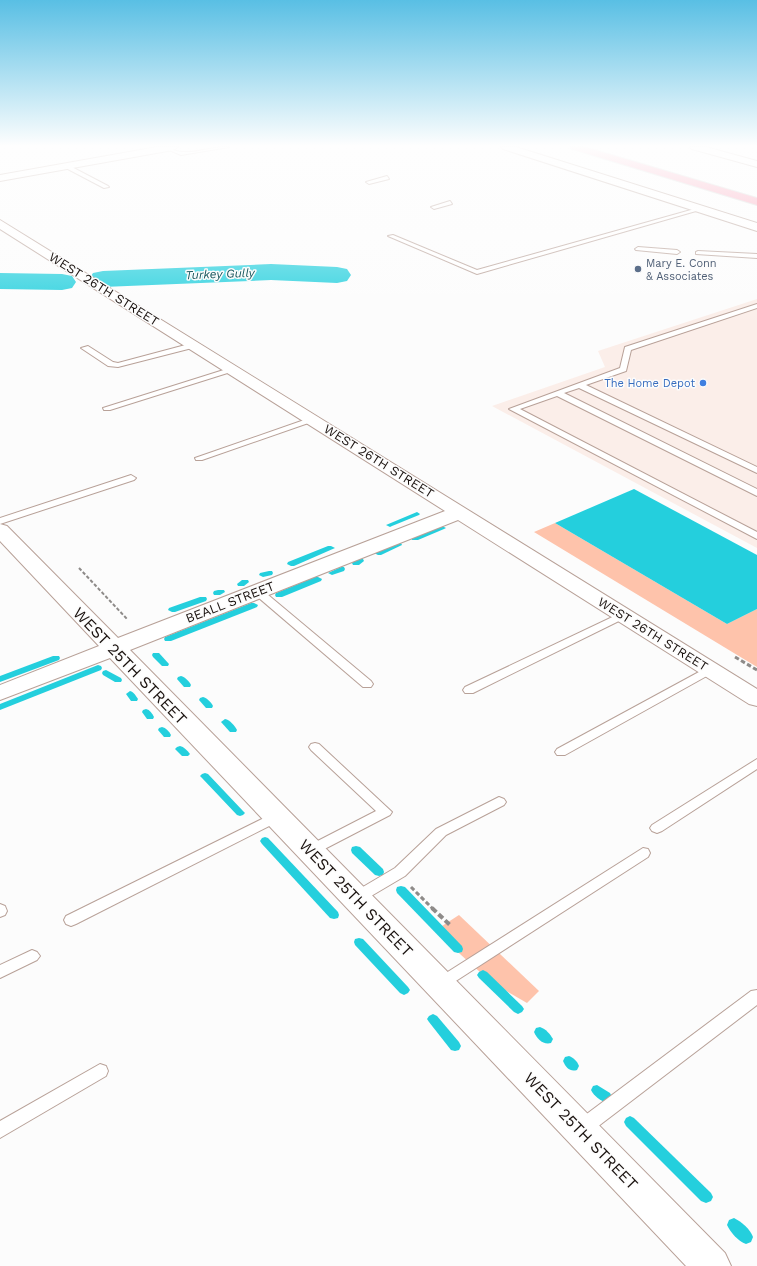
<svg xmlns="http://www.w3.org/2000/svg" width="757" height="1266" font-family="'Work Sans',sans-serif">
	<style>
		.built { fill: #fbeee9 }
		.green { fill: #fec3ab }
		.water { fill: #24cfdd }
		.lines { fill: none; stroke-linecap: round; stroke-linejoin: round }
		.stream { fill: #24cfdd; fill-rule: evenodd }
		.river { fill: #24cfdd; fill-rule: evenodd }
		.lane-casing { stroke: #b8a198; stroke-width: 2 }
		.street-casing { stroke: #b8a198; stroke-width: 2 }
		.secondary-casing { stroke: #b8a198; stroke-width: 2 }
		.highway-casing { stroke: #dad9d8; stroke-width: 2 }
		.path-far2 { stroke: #8e8b89; stroke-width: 2; stroke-dasharray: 3.5 2; stroke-linecap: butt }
		.path-far1 { stroke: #8e8b89; stroke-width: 3; stroke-dasharray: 4.5 2.5; stroke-linecap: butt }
		.path { stroke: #8e8b89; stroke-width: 4; stroke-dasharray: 6 3; stroke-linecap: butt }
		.lane { fill: #fff; fill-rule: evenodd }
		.street { fill: #fff; fill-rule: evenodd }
		.secondary { fill: #fff; fill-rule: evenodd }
		.highway { fill: #f89eb5; fill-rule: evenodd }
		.service-dot { fill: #5c6f8a; stroke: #fcfcfc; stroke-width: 1.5 }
		.shop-dot { fill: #3f7fe0; stroke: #fcfcfc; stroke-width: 1.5 }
		.labels { text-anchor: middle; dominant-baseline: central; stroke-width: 3; stroke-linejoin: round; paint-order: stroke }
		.far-service-label { font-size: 11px; fill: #4e5e75; stroke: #fcfcfc; text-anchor: start }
		.far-shop-label { font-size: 11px; fill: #366cbe; stroke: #fcfcfc; text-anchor: end }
		.far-water-label { font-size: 12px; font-style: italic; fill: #15565c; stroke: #fcfcfc }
		.street-label { font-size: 13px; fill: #18100d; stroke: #fcfcfc }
		.near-street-label { font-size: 16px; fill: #18100d; stroke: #fcfcfc }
	</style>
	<rect width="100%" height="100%" fill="#fcfcfc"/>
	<polygon class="built" points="757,299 757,548 492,406 605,367 598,351"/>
	<g class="green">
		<polygon points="555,523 727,624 757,609 757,667 534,532"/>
		<polygon points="459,915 539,991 527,1003 491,982 450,945 442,926"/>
	</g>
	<polygon class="water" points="634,489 757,555 757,609 727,624 555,523"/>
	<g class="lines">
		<g class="stream">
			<polygon points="417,512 420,514 419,515 392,526 390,527 386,525"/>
			<polygon points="442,526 446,528 444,529 418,540 412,540 411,538 412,536"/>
			<polygon points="395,543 401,543 402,545 381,555 378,555 374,553"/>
			<polygon points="328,546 331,546 335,548 294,566 291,566 287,564 288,562"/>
			<polygon points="357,559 363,559 364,561 359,565 353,565 352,563"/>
			<polygon points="341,567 344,567 345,569 344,571 332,575 328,573"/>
			<polygon points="269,571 272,571 273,573 272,575 263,577 259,575 260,573"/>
			<polygon points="315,577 318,577 322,579 321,581 282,597 276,597 275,595 276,593"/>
			<polygon points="242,580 248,580 249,582 244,586 238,586 237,584"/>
			<polygon points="218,590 224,590 225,592 220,595 214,595 213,593 214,591"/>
			<polygon points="200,597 206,597 207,599 206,601 175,612 172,612 168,610 169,608"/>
			<polygon points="251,603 254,603 258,605 257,607 171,641 165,641 164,639 165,637"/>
			<polygon points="153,653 159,653 169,664 168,666 162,666 153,657 152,655"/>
			<polygon points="53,656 59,656 60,658 59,660 0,682 0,676"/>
			<polygon points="98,665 101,666 102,668 101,670 0,710 0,704"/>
			<polygon points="106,670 121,678 122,680 121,682 115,682 103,675 102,673 103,671"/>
			<path d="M181 676C185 677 189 681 191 685L190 687H184L177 679 178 677Z"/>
			<path d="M130 691C134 692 136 696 138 699L137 701H131L126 694Z"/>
			<path d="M203 697C207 698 211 702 213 706L212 708H206L199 700 200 698Z"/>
			<path d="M146 709C150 710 152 713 154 717L153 719H147L142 712 143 710Z"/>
			<path d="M225 719C230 720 235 726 237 730L236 732H230L221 722Z"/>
			<path d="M162 727C166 728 169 731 171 735L170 737H164L158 730 159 728Z"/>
			<path d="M180 746C184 747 187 750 190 754L188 756H182L175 749 177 747Z"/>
			<polygon points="205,773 208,774 243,811 245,813 243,815 240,816 237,815 202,778 200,776 202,774"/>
			<polygon points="265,837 268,838 338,912 339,915 338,918 334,919 330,918 262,844 260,841 262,838"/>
			<polygon points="356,846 360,847 383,869 384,872 383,875 379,876 375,875 352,853 351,850 352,847"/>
			<polygon points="401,886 405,887 462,946 463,949 462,952 458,953 454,952 397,893 396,890 397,887"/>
			<polygon points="359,938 363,939 408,987 410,990 408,993 404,995 400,993 355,945 354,942 355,939"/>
			<polygon points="483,970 487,972 522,1006 524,1009 522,1012 518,1014 514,1012 479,978 477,975 479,972"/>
			<polygon points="433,1014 437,1016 459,1042 461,1046 459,1050 455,1051 451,1050 429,1022 427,1019 429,1016"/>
			<path d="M540 1027C546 1029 550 1034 553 1039L551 1043C543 1045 537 1039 534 1032L536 1028Z"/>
			<path d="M569 1056C574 1058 577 1061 579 1066L577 1070C570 1072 566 1068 563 1061L565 1057Z"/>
			<path d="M597 1085 610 1093 612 1097 610 1101 606 1103C600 1100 594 1096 591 1090L593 1086Z"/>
			<polygon points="630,1116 634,1118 711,1193 713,1197 711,1201 706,1203 701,1201 626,1126 624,1122 626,1118"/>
			<path d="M734 1218C742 1222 750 1229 753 1237L751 1242 746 1244C738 1241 731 1233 727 1225L729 1220Z"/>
		</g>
		<g class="river">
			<polygon points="271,264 337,267 347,269 351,275 347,281 337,283 271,280 103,287 93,285 89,279 93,273 103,271"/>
			<polygon points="0,273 62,274 72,276 76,282 72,288 62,290 0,289"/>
		</g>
		<defs>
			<g id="lane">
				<path d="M162 147C169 147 175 152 183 152 198 153 214 146 229 147L181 155Z"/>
				<polygon points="66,164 108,186 109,187 104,188 64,167"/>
				<polygon points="387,176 389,179 369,184 366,182"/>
				<polygon points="450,201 452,204 434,209 431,207"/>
				<polygon points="698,208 703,209 477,274 388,236 393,235 477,270"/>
				<polygon points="638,247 677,250 680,252 677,254 636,250 635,249"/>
				<polygon points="698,251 757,254 757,258 696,254 696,252"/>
				<polygon points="757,304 757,308 631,350 626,371 586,385 757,467 757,473 579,388 564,393 757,489 757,496 557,396 520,409 757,532 757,539 509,409 620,368 625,347"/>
				<polygon points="193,343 197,345 196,347 118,367 108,366 81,348 88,346 113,362 118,363"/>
				<polygon points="230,368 237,370 110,410 104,410 103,408"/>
				<polygon points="310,418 313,418 317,420 202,460 196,460 195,458"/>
				<polygon points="131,475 136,478 134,480 0,524 0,518"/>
				<polygon points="257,588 261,589 371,681 373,684 371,687 363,687 253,593 252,591 253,589"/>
				<polygon points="623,612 627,613 628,615 627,617 473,693 465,693 463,690 465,687"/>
				<polygon points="710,666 716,670 714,672 565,755 557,755 555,752 557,749"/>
				<polygon points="315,743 319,744 392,812 390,815 311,856 306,855 304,851 306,847 376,811 311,750 309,747 311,744"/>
				<polygon points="757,759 757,769 662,831 657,833 652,831 650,828 652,825"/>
				<polygon points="499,797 504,799 506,802 504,805 446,835 405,876 361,902 356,903 351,902 349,898 351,894 395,868 436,829"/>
				<polygon points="276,812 281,814 283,817 281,820 76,924 71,926 66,924 64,920 66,916"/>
				<polygon points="643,848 648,849 650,853 648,857 445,988 440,990 435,988 432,984 435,980"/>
				<polygon points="0,904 5,906 7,911 5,915 0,917"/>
				<polygon points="32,950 37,952 40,956 37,960 0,978 0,965"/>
				<polygon points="757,990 757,1005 588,1134 582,1136 576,1134 573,1128 576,1122 751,991"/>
				<polygon points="100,1064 106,1066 108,1071 106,1076 0,1138 0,1121"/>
			</g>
			<g id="street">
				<polygon points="157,147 178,147 173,150 0,181 0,175"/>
				<polygon points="0,220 757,689 757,706 749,704 458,520 130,650 725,1253 731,1266 686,1266 110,658 0,700 0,685 99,646 0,541 0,524 7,526 118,638 445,511 0,229"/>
			</g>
			<g id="secondary">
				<polygon points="501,147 516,147 757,223 757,231 503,149"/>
				<polygon points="690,147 706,147 757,161 757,167 692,149"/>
			</g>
			<polygon id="highway" points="570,147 585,147 757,198 757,205 572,149"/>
		</defs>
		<use href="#lane" class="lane-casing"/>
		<use href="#street" class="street-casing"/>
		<use href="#secondary" class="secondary-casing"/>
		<use href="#highway" class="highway-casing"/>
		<polyline class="path-far2" points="79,568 128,620"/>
		<g class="path-far1">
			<polyline points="735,657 757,670"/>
			<polyline points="411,887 433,909"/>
		</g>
		<polyline class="path" points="432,908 450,925"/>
		<use href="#lane" class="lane"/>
		<use href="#street" class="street"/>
		<use href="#secondary" class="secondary"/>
		<use href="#highway" class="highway"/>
	</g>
	<linearGradient id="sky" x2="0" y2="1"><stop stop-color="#59bfe4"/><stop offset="0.45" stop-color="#fefefe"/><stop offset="1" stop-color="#fefefe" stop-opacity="0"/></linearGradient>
	<rect width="757" height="324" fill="url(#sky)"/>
	<circle class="service-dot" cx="638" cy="269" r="4"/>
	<circle class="shop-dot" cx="703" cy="383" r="4"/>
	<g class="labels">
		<g class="far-service-label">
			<text x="646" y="263">Mary E. Conn<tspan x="646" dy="13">&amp; Associates</tspan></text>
		</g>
		<g class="far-shop-label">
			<text x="695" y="383">The Home Depot</text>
		</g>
		<g class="far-water-label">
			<text transform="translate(220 274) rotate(-2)">Turkey Gully</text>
		</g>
		<g class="street-label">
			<text transform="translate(104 289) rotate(32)">WEST 26TH STREET</text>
			<text transform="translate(379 461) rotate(32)">WEST 26TH STREET</text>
			<text transform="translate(230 602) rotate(-21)">BEALL STREET</text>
			<text transform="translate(653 634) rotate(32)">WEST 26TH STREET</text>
		</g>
		<g class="near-street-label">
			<text transform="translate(130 666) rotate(46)">WEST 25TH STREET</text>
			<text transform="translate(356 898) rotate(46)">WEST 25TH STREET</text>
			<text transform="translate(581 1131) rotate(46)">WEST 25TH STREET</text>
		</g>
	</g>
</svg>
